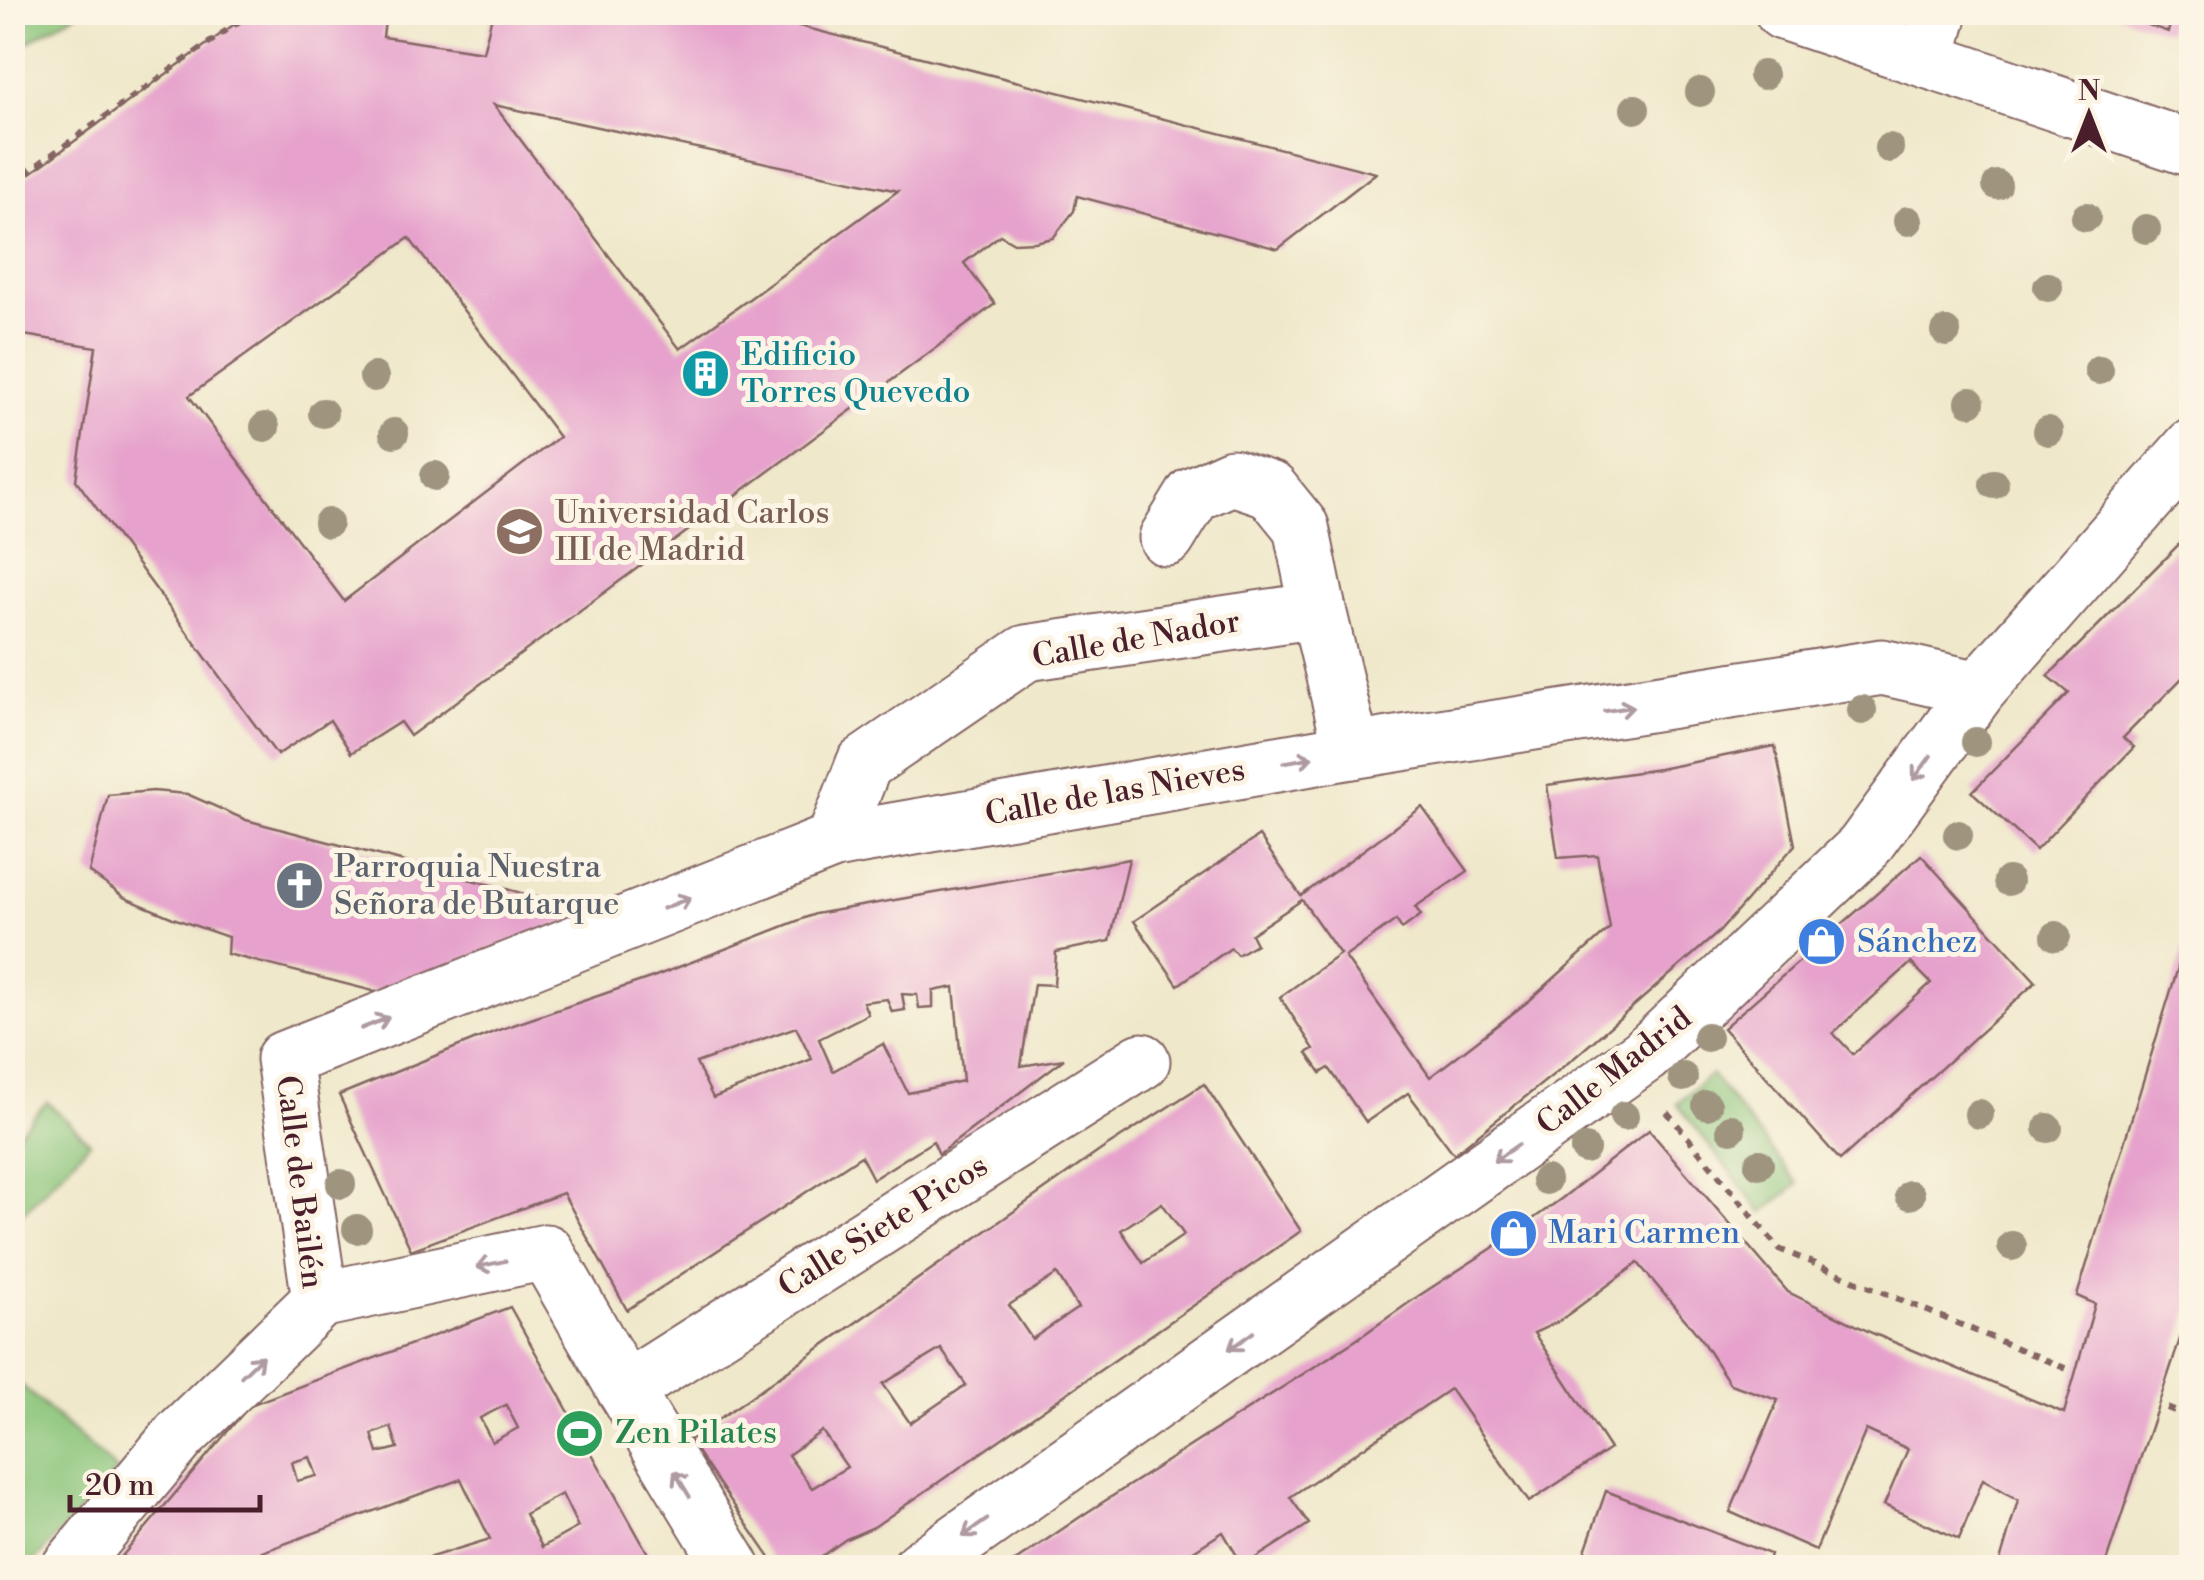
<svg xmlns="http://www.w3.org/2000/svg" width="2204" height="1580" font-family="'Libre Bodoni',serif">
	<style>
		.green { fill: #89c479; stroke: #6a7252; stroke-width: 2.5 }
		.building { fill: #e6a2cc; fill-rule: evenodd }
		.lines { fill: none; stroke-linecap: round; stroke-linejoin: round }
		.minor-casing { stroke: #846563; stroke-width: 59 }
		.path { stroke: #846563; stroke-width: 6; stroke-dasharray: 8 8; stroke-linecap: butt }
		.minor { stroke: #fff; stroke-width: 55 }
		.tree { fill: #9f957f }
		.oneway { stroke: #ae9aa0 }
		.labels { text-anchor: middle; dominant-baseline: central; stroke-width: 10; stroke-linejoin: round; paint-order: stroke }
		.culture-label { font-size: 32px; fill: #0d838f; stroke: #fcf5e5; text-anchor: start }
		.education-label { font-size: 32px; fill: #785e54; stroke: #fcf5e5; text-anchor: start }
		.street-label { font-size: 32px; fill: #4a1f2b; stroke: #fcf5e5 }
		.worship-label { font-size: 32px; fill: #5b616d; stroke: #fcf5e5; text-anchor: start }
		.shop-label { font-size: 32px; fill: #366cbe; stroke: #fcf5e5; text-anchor: start }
		.leisure-label { font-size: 32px; fill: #27864d; stroke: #fcf5e5; text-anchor: start }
	</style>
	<rect width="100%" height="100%" fill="#fcf5e5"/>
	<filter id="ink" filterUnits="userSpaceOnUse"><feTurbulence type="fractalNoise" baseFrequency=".01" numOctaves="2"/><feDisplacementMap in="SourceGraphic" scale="20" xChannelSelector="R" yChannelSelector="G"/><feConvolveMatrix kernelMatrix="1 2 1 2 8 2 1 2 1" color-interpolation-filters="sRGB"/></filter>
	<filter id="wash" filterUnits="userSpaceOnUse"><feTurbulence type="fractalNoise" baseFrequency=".0048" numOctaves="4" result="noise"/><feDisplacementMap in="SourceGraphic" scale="40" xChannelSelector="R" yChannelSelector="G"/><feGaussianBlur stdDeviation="2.25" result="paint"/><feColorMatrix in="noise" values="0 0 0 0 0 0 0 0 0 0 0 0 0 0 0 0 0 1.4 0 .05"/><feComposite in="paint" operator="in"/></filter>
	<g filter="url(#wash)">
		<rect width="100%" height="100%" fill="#efe8ca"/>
		<g class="green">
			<polygon points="13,12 77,12 77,13 13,51"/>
			<polygon points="1711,1074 1798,1184 1762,1213 1677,1104"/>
			<polygon points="47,1102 90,1142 21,1215 13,1207 13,1138"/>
			<polygon points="12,1377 117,1471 29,1567 13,1567"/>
		</g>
		<g id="blocks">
			<g class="building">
				<path d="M251 12H386L383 37 483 52 493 12H744L1376 173 1278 249 1077 196 1074 211 1053 238 1035 242 1014 243 1000 235 964 263 995 304 410 736 400 722 351 753 330 720 277 755 76 480 96 347 12 333V187ZM494 105 898 191 680 349ZM409 238 559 437 344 601 189 396Z"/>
				<polygon points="2111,12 2174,12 2168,32"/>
				<polygon points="2192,531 2192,668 2123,738 2134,747 2036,850 1972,792 2069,693 2048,676"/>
				<polygon points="1775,746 1795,845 1720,931 1574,1058 1454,1154 1408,1093 1366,1122 1329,1068 1321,1073 1307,1053 1314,1049 1280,997 1340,954 1302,900 1251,934 1256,944 1237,955 1231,948 1178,985 1134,921 1259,836 1301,896 1422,807 1468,871 1415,907 1421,915 1402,929 1396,920 1345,957 1430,1077 1530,1000 1610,928 1597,855 1558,858 1547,785 1659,769"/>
				<polygon points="153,791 187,794 246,820 593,912 377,992 227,954 228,937 173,918 125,898 89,872 108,795"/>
				<path d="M1921 855 2036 982 1840 1160 1723 1028ZM1911 963 1931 983 1853 1054 1833 1033Z"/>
				<path d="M1129 859 1110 941 1056 952 1054 985 1034 984 1021 1066 1064 1059 939 1154 933 1141 873 1179 861 1156 627 1310 563 1193 411 1250 339 1095 496 1031 653 977 815 914ZM954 987 963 1081 908 1093 883 1044 833 1071 819 1039 868 1014 863 1002 887 999 892 1012 905 1010 902 994 917 995 919 1008 933 1007V991ZM796 1027 812 1059 713 1098 696 1063Z"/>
				<polygon points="2192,922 2192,1303 2104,1568 1998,1568 2018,1500 1983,1479 1959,1539 1884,1505 1908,1449 1866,1430 1816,1550 1730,1512 1778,1400 1730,1384 1698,1335 1638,1263 1558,1322 1534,1333 1610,1449 1529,1502 1450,1389 1290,1497 1309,1524 1243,1566 1223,1532 1167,1568 1005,1568 1086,1513 1356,1340 1417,1297 1491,1249 1561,1199 1649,1130 1788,1292 1872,1333 2064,1413 2095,1304 2077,1296"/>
				<path d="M1204 1084 1301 1231 874 1527 846 1539 805 1568H777L689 1440 1101 1150ZM1162 1203 1184 1235 1143 1263 1121 1230ZM1057 1274 1078 1308 1032 1339 1009 1305ZM941 1349 966 1385 910 1423 883 1384ZM822 1431 847 1467 812 1488 788 1455Z"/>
				<path d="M510 1307 656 1568H395L490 1539 461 1479 254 1555 243 1568H112L250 1405ZM506 1405 518 1428 492 1442 480 1418ZM391 1427 398 1448 378 1453 372 1434ZM310 1457 317 1476 297 1481 292 1462ZM562 1494 578 1527 542 1547 525 1514Z"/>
				<polygon points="1606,1491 1770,1554 1766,1568 1579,1568"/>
			</g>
		</g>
	</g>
	<g filter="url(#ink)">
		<use href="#blocks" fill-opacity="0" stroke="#846563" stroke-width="2.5"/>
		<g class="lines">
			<defs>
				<g id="minor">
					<polyline points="1783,12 2192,149"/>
					<polyline points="1927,60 1940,12"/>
					<polyline points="1167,538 1194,494 1232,477 1271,490 1301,527 1318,610"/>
					<polyline points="834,841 864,764 1026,653 1318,610 1352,751"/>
					<polyline points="320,1300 284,1059 834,841 1352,751 1882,667 1979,689"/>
					<polyline points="320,1300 546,1252 625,1390 733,1568"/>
					<polyline points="625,1390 1142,1061"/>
					<polyline points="69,1568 180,1435 320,1300"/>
					<polyline points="920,1568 1645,1055 1863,848 1979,689 2192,447"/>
				</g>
			</defs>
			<use href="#minor" class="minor-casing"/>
			<g class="path">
				<polyline points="209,12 241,20"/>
				<polyline points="12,183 241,20"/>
				<polyline points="1667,1112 1779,1249 2067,1369"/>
				<polyline points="2167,1408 2192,1418"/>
			</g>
			<use href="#minor" class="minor"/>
		</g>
		<g class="tree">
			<circle cx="1763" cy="75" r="15"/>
			<circle cx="1700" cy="92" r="15"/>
			<circle cx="1635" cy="109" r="15"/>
			<circle cx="1889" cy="148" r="15"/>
			<circle cx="1997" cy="185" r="15"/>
			<circle cx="2086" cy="217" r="15"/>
			<circle cx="1908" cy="221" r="15"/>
			<circle cx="2146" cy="229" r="15"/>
			<circle cx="2048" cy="287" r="15"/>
			<circle cx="1946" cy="332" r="15"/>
			<circle cx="2099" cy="370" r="15"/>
			<circle cx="374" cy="377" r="15"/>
			<circle cx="1970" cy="402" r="15"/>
			<circle cx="323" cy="413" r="15"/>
			<circle cx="265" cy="427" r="15"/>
			<circle cx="2048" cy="431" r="15"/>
			<circle cx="394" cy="433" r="15"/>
			<circle cx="435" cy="476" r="15"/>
			<circle cx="1994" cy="484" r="15"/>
			<circle cx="328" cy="523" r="15"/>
			<circle cx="1862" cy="710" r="15"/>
			<circle cx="1976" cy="742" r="15"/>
			<circle cx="1958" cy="835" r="15"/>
			<circle cx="2008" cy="881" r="15"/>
			<circle cx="2056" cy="936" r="15"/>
			<circle cx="1707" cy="1037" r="15"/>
			<circle cx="1683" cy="1077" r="15"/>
			<circle cx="1707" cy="1105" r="15"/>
			<circle cx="1979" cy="1114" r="15"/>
			<circle cx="1624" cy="1116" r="15"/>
			<circle cx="2048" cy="1128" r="15"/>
			<circle cx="1731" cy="1129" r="15"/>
			<circle cx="1585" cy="1149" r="15"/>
			<circle cx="1759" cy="1164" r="15"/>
			<circle cx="1546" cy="1180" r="15"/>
			<circle cx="341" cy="1184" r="15"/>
			<circle cx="1910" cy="1195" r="15"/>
			<circle cx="357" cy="1229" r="15"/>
			<circle cx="2012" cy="1246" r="15"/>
		</g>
		<defs><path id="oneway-shaft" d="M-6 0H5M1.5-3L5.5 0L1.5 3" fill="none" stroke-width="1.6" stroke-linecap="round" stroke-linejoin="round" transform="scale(2.5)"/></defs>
		<g class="oneway">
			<use href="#oneway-shaft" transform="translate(1619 709) rotate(-9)"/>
			<use href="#oneway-shaft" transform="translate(1298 760) rotate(-10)"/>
			<use href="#oneway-shaft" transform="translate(1922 768) rotate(126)"/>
			<use href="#oneway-shaft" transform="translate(677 903) rotate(-22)"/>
			<use href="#oneway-shaft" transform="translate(375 1023) rotate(-22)"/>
			<use href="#oneway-shaft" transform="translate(1506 1153) rotate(145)"/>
			<use href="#oneway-shaft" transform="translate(491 1264) rotate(168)"/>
			<use href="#oneway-shaft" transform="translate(1241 1341) rotate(145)"/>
			<use href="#oneway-shaft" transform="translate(252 1366) rotate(-44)"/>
			<use href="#oneway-shaft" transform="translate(682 1484) rotate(-121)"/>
			<use href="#oneway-shaft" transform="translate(975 1528) rotate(145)"/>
		</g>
	</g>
	<defs>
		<symbol id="building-disc" viewBox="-11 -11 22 22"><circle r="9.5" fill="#0f9aa8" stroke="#fcf5e5"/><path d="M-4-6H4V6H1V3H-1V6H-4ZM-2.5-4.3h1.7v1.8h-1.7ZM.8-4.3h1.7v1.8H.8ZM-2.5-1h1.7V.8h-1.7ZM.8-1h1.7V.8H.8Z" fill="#fff"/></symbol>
		<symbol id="university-disc" viewBox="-11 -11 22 22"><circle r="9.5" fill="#8d6e63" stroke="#fcf5e5"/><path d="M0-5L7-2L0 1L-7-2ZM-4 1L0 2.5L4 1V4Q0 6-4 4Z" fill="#fff"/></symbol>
		<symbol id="church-disc" viewBox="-11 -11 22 22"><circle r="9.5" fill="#6b7280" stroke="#fcf5e5"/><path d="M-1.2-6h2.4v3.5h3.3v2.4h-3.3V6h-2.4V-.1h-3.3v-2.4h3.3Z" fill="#fff"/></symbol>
		<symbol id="shop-disc" viewBox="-11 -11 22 22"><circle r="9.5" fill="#3f7fe0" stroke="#fcf5e5"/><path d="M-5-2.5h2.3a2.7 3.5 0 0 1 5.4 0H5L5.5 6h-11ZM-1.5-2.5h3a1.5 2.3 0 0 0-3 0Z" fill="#fff"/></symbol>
		<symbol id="stadium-disc" viewBox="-11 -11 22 22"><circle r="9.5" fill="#2e9e5b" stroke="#fcf5e5"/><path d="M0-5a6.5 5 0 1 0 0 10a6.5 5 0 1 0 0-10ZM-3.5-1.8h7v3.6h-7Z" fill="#fff"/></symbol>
	</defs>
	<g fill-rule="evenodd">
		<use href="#building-disc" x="678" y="346" width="55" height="55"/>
		<use href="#university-disc" x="492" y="504" width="55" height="55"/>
		<use href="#church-disc" x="272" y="858" width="55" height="55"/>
		<use href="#shop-disc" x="1794" y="914" width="55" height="55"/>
		<use href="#shop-disc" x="1486" y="1206" width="55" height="55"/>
		<use href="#stadium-disc" x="552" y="1406" width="55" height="55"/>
	</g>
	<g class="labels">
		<g class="culture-label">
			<text x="741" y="355">Edificio<tspan x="741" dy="37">Torres Quevedo</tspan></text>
		</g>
		<g class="education-label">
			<text x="555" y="513">Universidad Carlos<tspan x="555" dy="37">III de Madrid</tspan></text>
		</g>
		<g class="street-label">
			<text transform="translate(1136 639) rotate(-10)">Calle de Nador</text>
			<text transform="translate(1115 792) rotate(-10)">Calle de las Nieves</text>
			<text transform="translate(1614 1071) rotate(-38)">Calle Madrid</text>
			<text transform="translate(300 1182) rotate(83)">Calle de Bailén</text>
			<text transform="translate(883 1226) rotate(-32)">Calle Siete Picos</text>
		</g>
		<g class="worship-label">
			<text x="334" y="867">Parroquia Nuestra<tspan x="334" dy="37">Señora de Butarque</tspan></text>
		</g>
		<g class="shop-label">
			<text x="1857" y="942">Sánchez</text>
			<text x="1548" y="1233">Mari Carmen</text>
		</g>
		<g class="leisure-label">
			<text x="615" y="1433">Zen Pilates</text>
		</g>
	</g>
	<rect width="2204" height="1580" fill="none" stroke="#fcf5e5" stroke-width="50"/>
	<g transform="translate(2089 115)" stroke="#fcf5e5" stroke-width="8" paint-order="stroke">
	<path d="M0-8L18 38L0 25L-18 38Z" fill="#4a1f2b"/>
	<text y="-15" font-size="28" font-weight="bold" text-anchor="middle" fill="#4a1f2b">N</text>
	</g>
	<path d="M70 1495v15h190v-15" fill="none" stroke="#4a1f2b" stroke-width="5"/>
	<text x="85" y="1495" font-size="30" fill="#4a1f2b" stroke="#fcf5e5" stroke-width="8" paint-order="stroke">20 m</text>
</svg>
